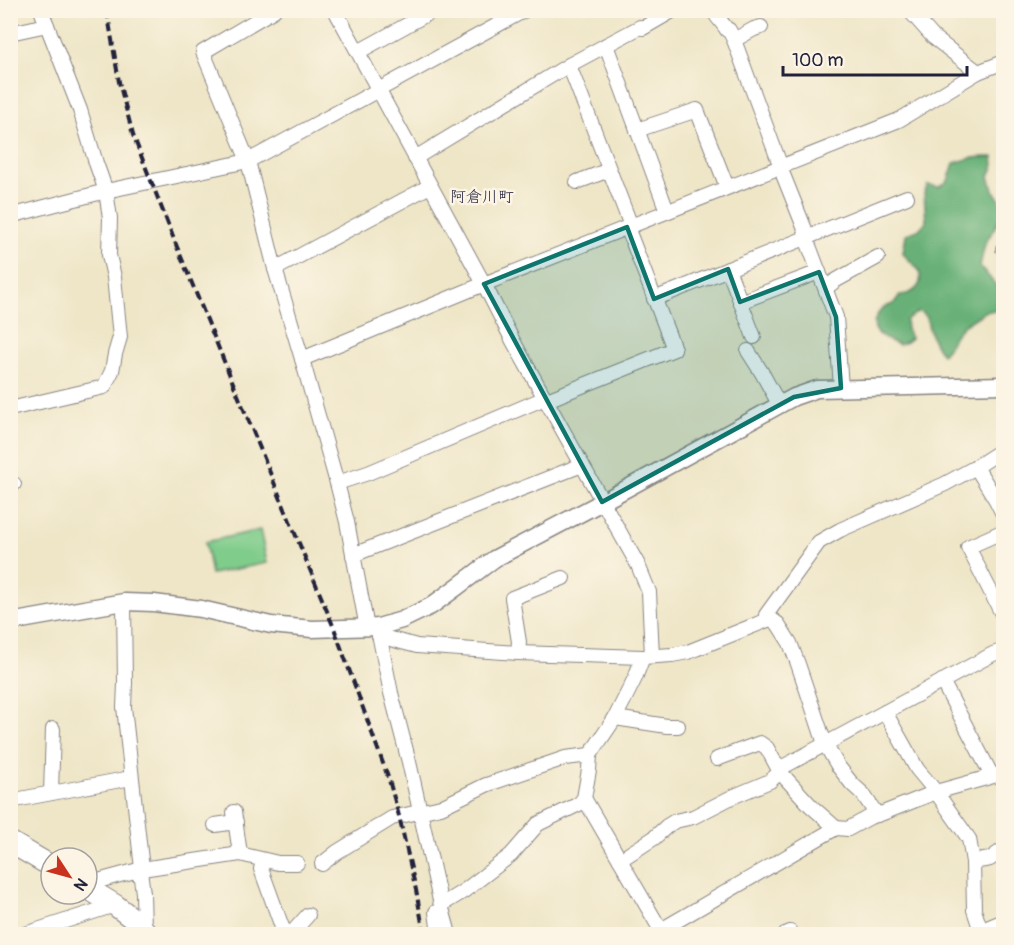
<svg xmlns="http://www.w3.org/2000/svg" width="1014" height="945" font-family="Pangolin,'Klee One',sans-serif">
	<style>
		.green { fill: #7fcc8b; stroke: #507763; stroke-width: 1.5 }
		.forest { fill: #67b077; stroke: #446959; stroke-width: 1.5 }
		.lines { fill: none; stroke-linecap: round; stroke-linejoin: round }
		.minor-casing { stroke: #888482; stroke-width: 16 }
		.tertiary-casing { stroke: #888482; stroke-width: 19 }
		.primary-casing { stroke: #888482; stroke-width: 23 }
		.minor { stroke: #fff; stroke-width: 14 }
		.tertiary { stroke: #fff; stroke-width: 16 }
		.primary { stroke: #fff; stroke-width: 21 }
		.rail { stroke: #22223b; stroke-width: 4; stroke-dasharray: 9 4.5; stroke-linecap: butt }
		.marked { fill: #0f766e; fill-opacity: 0.2; stroke: #0f766e; stroke-width: 4.5; stroke-linejoin: round }
		.labels { text-anchor: middle; dominant-baseline: central; stroke-width: 5; stroke-linejoin: round; paint-order: stroke }
		.neighbourhood-label { font-size: 16px; fill: #22223b; stroke: #fcf5e5 }
	</style>
	<rect width="100%" height="100%" fill="#fcf5e5"/>
	<filter id="ink" filterUnits="userSpaceOnUse"><feTurbulence type="fractalNoise" baseFrequency=".0167" numOctaves="2"/><feDisplacementMap in="SourceGraphic" scale="12" xChannelSelector="R" yChannelSelector="G"/><feConvolveMatrix kernelMatrix="1 2 1 2 8 2 1 2 1" color-interpolation-filters="sRGB"/></filter>
	<filter id="wash" filterUnits="userSpaceOnUse"><feTurbulence type="fractalNoise" baseFrequency=".008" numOctaves="4" result="noise"/><feDisplacementMap in="SourceGraphic" scale="24" xChannelSelector="R" yChannelSelector="G"/><feGaussianBlur stdDeviation="1.35" result="paint"/><feColorMatrix in="noise" values="0 0 0 0 0 0 0 0 0 0 0 0 0 0 0 0 0 1.4 0 .05"/><feComposite in="paint" operator="in"/></filter>
	<g filter="url(#wash)">
		<rect width="100%" height="100%" fill="#efe6c8"/>
		<polygon class="green" points="260,530 267,563 211,574 205,542"/>
		<path class="forest" d="M985 157H993L994 165 989 176 993 190 1002 203 1001 217 985 244 980 266 999 289 1003 291V311H986L963 326 955 335 947 349 942 354C934 346 928 329 927 318L919 311 906 320 907 330 911 338 906 342 899 345C882 338 864 330 881 310 885 306 890 306 894 303 896 300 898 298 900 295 916 294 926 283 917 268 914 264 907 259 903 253L906 234 918 230 926 222 924 193 928 185 939 187 948 181 954 163 971 158Z"/>
	</g>
	<g filter="url(#ink)">
		<g class="lines">
			<defs>
				<g id="minor">
					<polyline points="274,10 203,52 248,161 275,269 302,359 337,483 347,522 367,628"/>
					<polyline points="335,10 484,284 513,341 638,565 649,592 652,656"/>
					<path d="M713 10C717 18 723 23 727 30H729L734 40 781 167"/>
					<polyline points="909,10 933,37 978,72 1004,62"/>
					<polyline points="10,33 47,25"/>
					<polyline points="734,40 754,29 761,27"/>
					<polyline points="606,45 667,211"/>
					<polyline points="358,52 434,10"/>
					<polyline points="569,65 631,226"/>
					<polyline points="637,130 697,110 727,187"/>
					<polyline points="415,158 569,65 640,27 643,28 674,10"/>
					<polyline points="780,167 808,237"/>
					<polyline points="577,182 609,170"/>
					<polyline points="10,216 106,191 248,161 525,10"/>
					<polyline points="806,238 836,317 841,388"/>
					<polyline points="1003,249 1004,249"/>
					<polyline points="275,269 430,186"/>
					<polyline points="728,269 754,337"/>
					<polyline points="826,288 835,281 878,257"/>
					<polyline points="654,299 907,197"/>
					<polyline points="740,302 819,272"/>
					<polyline points="748,351 762,373 779,404"/>
					<polyline points="302,359 484,284 899,120 978,72"/>
					<polyline points="547,400 674,349 627,227"/>
					<polyline points="10,409 104,387 112,371 115,354 120,337 114,277 109,255 110,218 106,191 96,163 80,110 41,10"/>
					<polyline points="976,467 996,500 1004,516"/>
					<polyline points="337,483 368,473 545,398"/>
					<polyline points="10,485 14,484"/>
					<polyline points="1004,531 968,547 1004,618"/>
					<polyline points="353,555 582,465"/>
					<polyline points="124,602 125,683 124,707 142,869"/>
					<polyline points="378,629 391,693 409,762 441,905 449,934"/>
					<polyline points="379,636 417,646 518,653 643,657 672,655 688,652 770,619"/>
					<polyline points="518,653 519,642 512,598 563,578"/>
					<polyline points="942,681 992,776"/>
					<polyline points="885,712 917,769 936,792 969,839 973,862 974,910 982,934"/>
					<polyline points="615,718 667,726 678,726"/>
					<polyline points="779,769 993,654 999,652"/>
					<polyline points="780,772 811,806 836,828"/>
					<polyline points="51,793 53,729"/>
					<polyline points="584,798 663,934"/>
					<polyline points="10,801 131,778"/>
					<polyline points="234,812 240,854"/>
					<polyline points="877,815 863,794 852,784 838,766 825,744 798,664 790,643 778,624 766,615 819,542 840,530 945,484 976,467 1004,449"/>
					<polyline points="215,825 236,822"/>
					<polyline points="263,860 261,869 282,927 288,934"/>
					<polyline points="620,860 654,838 667,826 675,821 693,817 732,797 770,781 780,772 767,748 760,743 717,759"/>
					<polyline points="973,862 990,859 1004,849"/>
					<polyline points="322,864 337,852 392,818 441,807 486,785 565,758 590,755"/>
					<polyline points="140,871 143,893 144,930"/>
					<polyline points="87,884 142,869 240,854 278,863 297,863"/>
					<polyline points="441,905 464,891 511,855 538,824 579,804 584,798 589,770 590,755 615,718 635,678 643,657"/>
					<polyline points="438,912 436,912 439,934"/>
					<polyline points="661,930 836,828 848,829 870,817 883,813 936,792 1004,773"/>
					<polyline points="980,931 1004,921"/>
					<polyline points="25,934 115,905"/>
					<polyline points="291,934 308,915"/>
					<polyline points="786,934 790,932"/>
				</g>
				<polyline id="tertiary" points="10,622 124,602 154,603 201,609 271,625 312,629 378,627 402,620 431,606 457,587 494,559 602,502 794,397 817,389 1004,385"/>
				<g id="primary">
					<polyline points="10,842 51,866"/>
					<polyline points="87,888 115,905 132,918 144,930 145,934"/>
				</g>
			</defs>
			<use href="#minor" class="minor-casing"/>
			<use href="#tertiary" class="tertiary-casing"/>
			<use href="#primary" class="primary-casing"/>
			<use href="#minor" class="minor"/>
			<use href="#tertiary" class="tertiary"/>
			<use href="#primary" class="primary"/>
			<polyline class="rail" points="107,10 119,82 133,135 177,247 334,628 389,780 399,816 416,890 424,934"/>
		</g>
	</g>
	<path class="marked" d="M627 227 654 299 728 269 740 302 819 272 836 317 841 388 794 397 602 502 484 284Z"/>
	<g class="labels">
		<g class="neighbourhood-label">
			<text x="482" y="197">阿倉川町</text>
		</g>
	</g>
	<rect width="1014" height="945" fill="none" stroke="#fcf5e5" stroke-width="36"/>
	<g transform="translate(69 876) rotate(126)"><circle r="28" fill="#fcf5e5" stroke="#a5a1a1" stroke-width="1.5"/>
	<path d="M0-4.5L10 22L0 15L-10 22Z" fill="#c8321e"/>
	<text y="-9" font-size="16" font-weight="bold" text-anchor="middle" fill="#22223b">N</text>
	</g>
	<path d="M783 66v9h184v-9" fill="none" stroke="#22223b" stroke-width="3"/>
	<text x="792" y="66" font-size="18" fill="#22223b" stroke="#fcf5e5" stroke-width="4.5" paint-order="stroke">100 m</text>
</svg>
